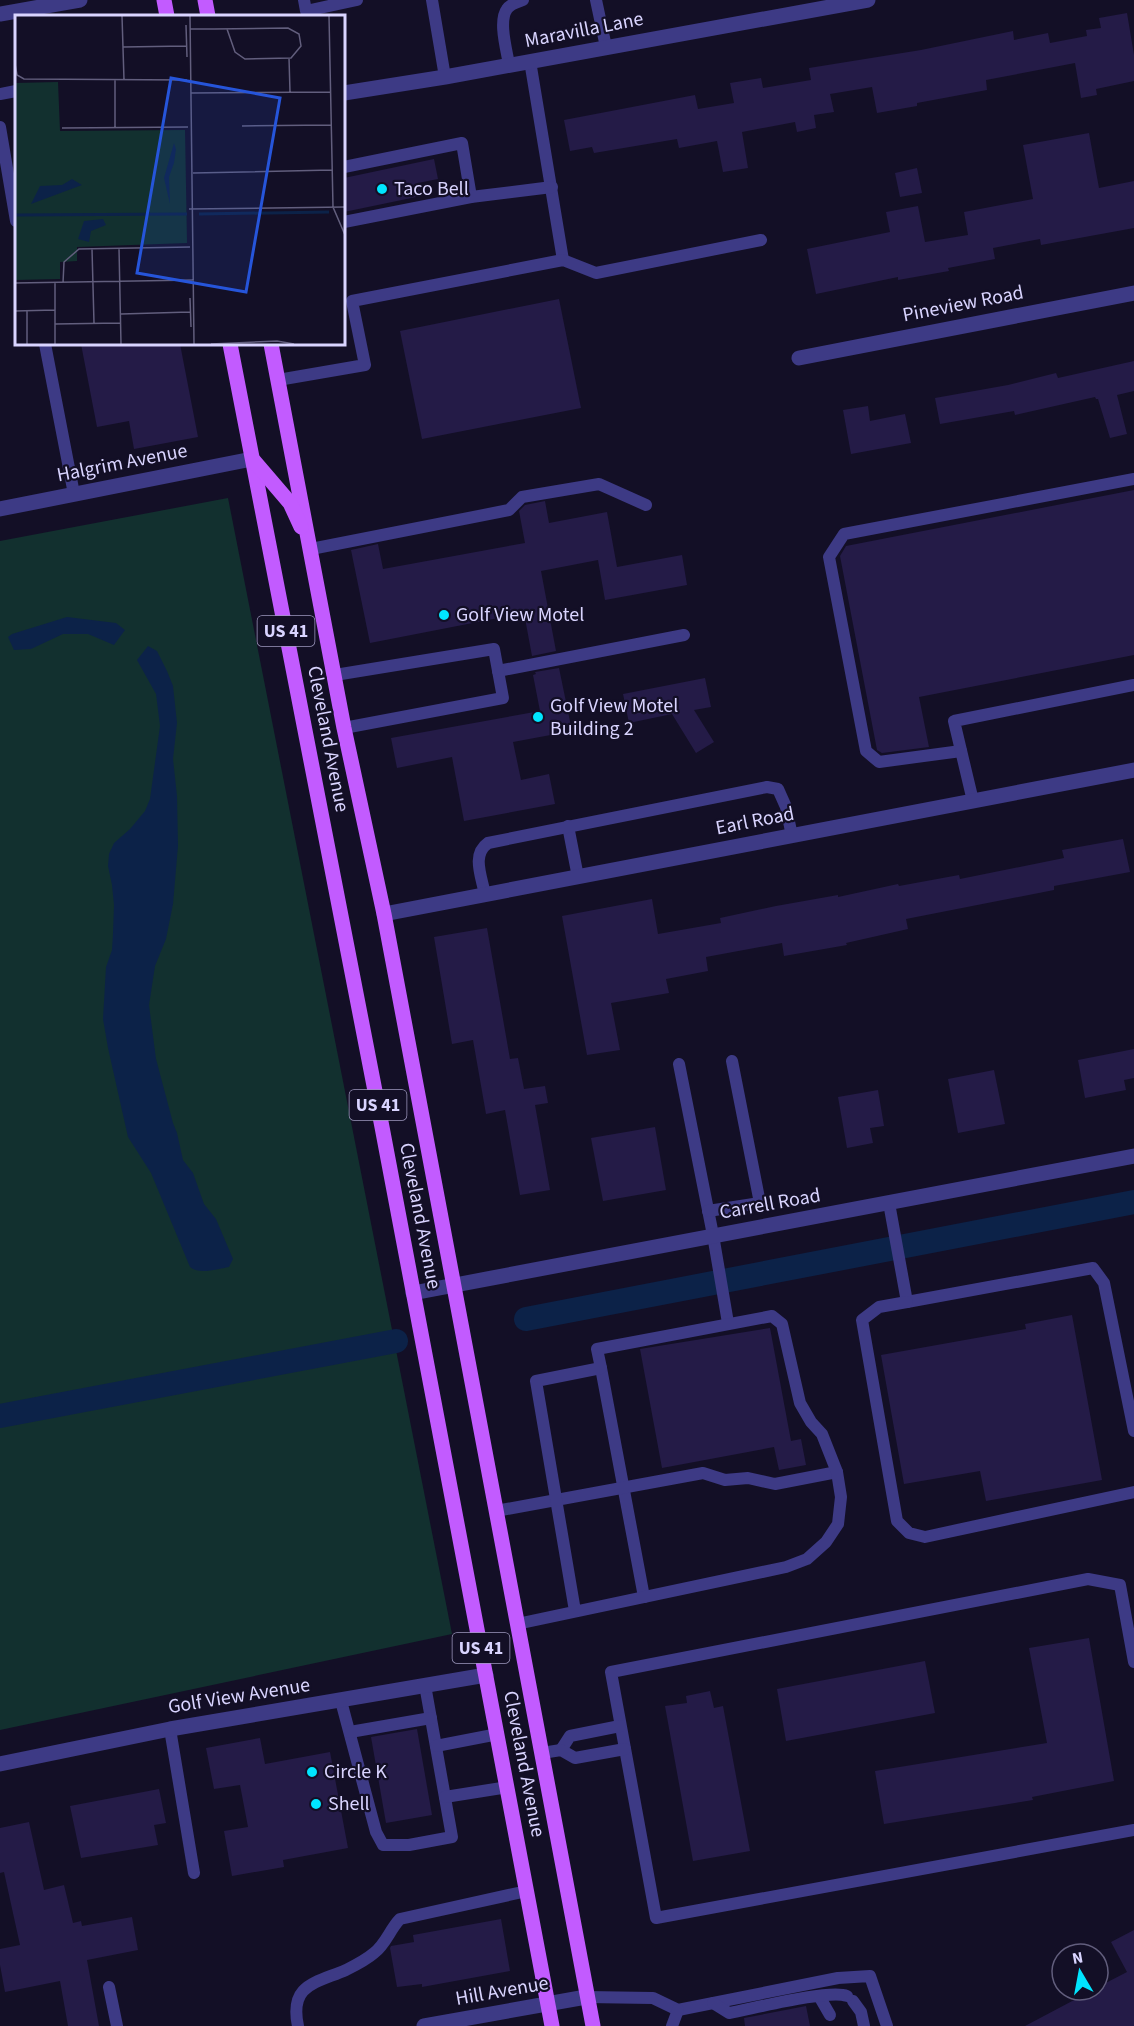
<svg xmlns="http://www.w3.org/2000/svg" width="1134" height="2026" font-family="'Source Sans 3',sans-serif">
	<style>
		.green { fill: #12302f }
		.water { fill: #0c2248 }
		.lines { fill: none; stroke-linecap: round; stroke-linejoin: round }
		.canal { stroke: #0c2248; stroke-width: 24 }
		.building { fill: #241b47 }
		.service { stroke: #3d3a85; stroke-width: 12 }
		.minor { stroke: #3d3a85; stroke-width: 15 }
		.tertiary { stroke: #3d3a85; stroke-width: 15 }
		.primary { stroke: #c25bff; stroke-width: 15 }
		.poi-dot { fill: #00e5ff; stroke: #130f26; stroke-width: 2 }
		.labels { text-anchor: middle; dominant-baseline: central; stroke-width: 4.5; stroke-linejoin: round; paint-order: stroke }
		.shield { fill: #130f26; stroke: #9e99be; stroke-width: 1.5 }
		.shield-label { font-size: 18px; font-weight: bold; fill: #d9d4ff }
		.street-label { font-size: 20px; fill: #d9d4ff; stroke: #130f26 }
		.poi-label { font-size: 20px; fill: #d9d4ff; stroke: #130f26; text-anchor: start }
		.inset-river { fill: none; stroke: #0c2248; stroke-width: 3 }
		.inset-road { fill: none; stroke: #625e7d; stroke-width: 1.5 }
		.view { fill: #2655da; fill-opacity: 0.15; stroke: #2655da; stroke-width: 3 }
		.inset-edge { fill: none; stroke: #d9d4ff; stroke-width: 3 }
	</style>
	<rect width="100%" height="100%" fill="#130f26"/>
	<polygon class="green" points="228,498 452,1634 0,1730 0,541"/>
	<g class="water">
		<polygon points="67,617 116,623 125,630 114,645 88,634 63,634 31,649 14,650 8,637 12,634"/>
		<path d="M148 646 157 651 167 671 173 686 177 723 173 759 177 796 178 846 173 904 166 939 155 966 149 1005 156 1059 173 1123 177 1133 183 1160 193 1173 204 1204 216 1219 233 1259 229 1267C217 1269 200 1275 190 1267L151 1173 128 1137 108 1048 103 1019 106 967 112 950 113 933 114 905 112 885 108 866 109 854 114 843 130 829 145 811 150 799 160 726 156 694 137 660Z"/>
	</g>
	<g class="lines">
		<g class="canal">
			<polyline points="526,1319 1134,1202"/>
			<polyline points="0,1416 396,1341"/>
		</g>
	</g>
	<g class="building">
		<polygon points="1127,13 1134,55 1134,81 1096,89 1097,95 1081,98 1075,63 986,80 987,90 917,103 917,106 877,113 872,87 830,94 834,112 814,115 816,128 797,132 795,122 742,132 748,168 723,172 717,141 679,148 677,139 594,153 592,147 570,151 564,120 695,95 698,109 734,103 730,83 761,78 763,88 811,80 809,68 921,50 1013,31 1014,40 1048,33 1050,43 1087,36 1086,30 1101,28 1099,18"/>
		<polygon points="1089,133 1099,188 1134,181 1134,228 1041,245 1040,239 993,248 995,259 948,268 949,271 898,280 898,277 816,294 807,249 890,232 886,212 918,206 925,242 968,235 964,212 1033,199 1023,145"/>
		<polygon points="434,159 438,179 418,183 421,196 344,212 344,178"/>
		<polygon points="917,168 922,193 900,197 895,173"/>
		<polygon points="559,299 581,408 422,439 400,331"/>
		<polygon points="81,344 180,344 198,437 134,449 129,421 97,427"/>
		<polygon points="1134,361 1134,391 1117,395 1127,434 1110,438 1098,399 1096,399 1095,397 1015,415 1014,411 940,424 935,398 1008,385 1056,373 1058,378"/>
		<polygon points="868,406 870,421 905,414 911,443 851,454 843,410"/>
		<polygon points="1134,490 1134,655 919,697 929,747 882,753 877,750 840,556 846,546"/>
		<polygon points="545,501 549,523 607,512 617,567 682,555 687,585 605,600 598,560 541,571 556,651 532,656 524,613 370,643 351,550 378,544 383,569 525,543 519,511 525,505"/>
		<polygon points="559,668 572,731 513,742 521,780 549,774 555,804 464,821 452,757 397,768 391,738 540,711 533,675 536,674 535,672"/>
		<polygon points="705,678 711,707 694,710 714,742 696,753 672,714 629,723 623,694"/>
		<polygon points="1123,839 1130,872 1054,886 1054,890 906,919 908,929 846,943 847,945 784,956 782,943 706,957 708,971 666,979 669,993 611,1003 620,1050 587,1055 562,916 652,899 658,934 721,923 720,918 776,906 838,895 838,897 898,884 899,886 959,875 960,879 1064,858 1062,850"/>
		<polygon points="487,928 510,1059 518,1058 524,1089 545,1086 548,1103 535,1105 550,1190 520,1195 505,1110 486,1114 473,1040 452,1044 434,937"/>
		<polygon points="1134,1049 1134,1078 1124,1080 1126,1090 1085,1098 1078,1060"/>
		<polygon points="994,1070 1005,1124 958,1133 948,1079"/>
		<polygon points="878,1090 884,1126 870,1128 873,1143 847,1148 838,1097"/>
		<polygon points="655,1127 666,1190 603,1201 591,1138"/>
		<polygon points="1072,1315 1102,1480 986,1501 980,1471 904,1484 881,1355 1026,1329 1025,1324"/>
		<polygon points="770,1328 791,1441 801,1439 806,1465 779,1470 774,1447 662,1468 640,1349"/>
		<polygon points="1089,1638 1114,1781 1032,1797 1033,1800 884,1824 875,1771 1047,1743 1029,1648"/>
		<polygon points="925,1661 935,1713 786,1741 777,1689"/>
		<polygon points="710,1691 714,1708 723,1706 750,1851 693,1861 665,1706 687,1703 686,1696"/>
		<polygon points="417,1729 432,1815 386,1823 371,1737"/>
		<polygon points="260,1738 265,1764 330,1752 348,1848 283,1860 284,1867 232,1876 224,1831 248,1827 240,1785 214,1789 206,1748"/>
		<polygon points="159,1789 166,1823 154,1825 158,1845 81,1858 70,1806"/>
		<polygon points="29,1822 44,1890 64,1885 73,1923 81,1921 82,1926 132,1917 138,1950 87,1960 99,2026 68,2026 60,1981 5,1992 0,1965 0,1949 20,1945 4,1872 0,1873 0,1828"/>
		<polygon points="501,1919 510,1971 422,1987 422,1984 397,1987 390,1948 391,1946 414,1942 413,1935"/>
		<polygon points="1134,1930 1134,2026 1025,2026 1093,1990 1098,1990 1098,1987 1127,1972 1111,1942"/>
		<polygon points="806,2006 810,2026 745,2026 744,2018"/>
	</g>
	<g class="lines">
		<g class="service">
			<polyline points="304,0 306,11 357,0"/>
			<polyline points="432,0 445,77"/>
			<polyline points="596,0 606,47"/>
			<polyline points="530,61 563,260"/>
			<path d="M509 65C507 51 498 21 507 9 510 4 518 2 523 0"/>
			<polyline points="0,94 16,91"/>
			<polyline points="0,127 16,221"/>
			<polyline points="344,167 462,143 471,197"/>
			<polyline points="344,222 471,197 552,187"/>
			<polyline points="45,344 74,494"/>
			<polyline points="278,380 365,365 352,301 563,260 596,273 761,240"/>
			<polyline points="311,549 509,510 522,497 599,484 646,505"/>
			<polyline points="498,671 684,635"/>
			<polyline points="335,675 494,649 503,698 344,728"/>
			<polyline points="961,751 879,762 866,751 829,557 844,534 1134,479"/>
			<polyline points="973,801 954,721 1134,685"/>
			<polyline points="568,826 578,877"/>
			<path d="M485 895C482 877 471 855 488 843L767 787 778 789 786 807 792 836"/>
			<polyline points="679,1064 713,1235 728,1323"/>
			<polyline points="889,1203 907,1302 1093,1268 1104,1283 1134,1431"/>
			<polyline points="708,1211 760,1203 732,1061"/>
			<polyline points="907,1302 879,1307 862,1320 897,1521 909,1533 925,1537 1134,1492"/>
			<polyline points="601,1368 644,1597"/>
			<polyline points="496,1511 703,1473 725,1480 748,1478 775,1484 837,1472"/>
			<polyline points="517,1624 786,1567 807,1559 826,1542 838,1524 841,1497 837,1472 822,1434 811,1422 800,1403 782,1324 772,1316 597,1349 601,1368 536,1381 575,1611"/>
			<polyline points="1134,1662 1120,1585 1088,1579 611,1672 656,1918 1134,1830"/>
			<polyline points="341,1701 376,1832 383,1845 409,1845 452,1837 425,1685"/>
			<polyline points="170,1729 194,1873"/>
			<polyline points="350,1732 431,1718"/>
			<polyline points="436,1746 498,1734"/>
			<polyline points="561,1750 570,1736 620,1726"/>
			<polyline points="542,1753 561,1750 575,1758 625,1749"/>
			<polyline points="445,1797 508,1787"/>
			<polyline points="109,1987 117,2026"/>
			<polyline points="819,1996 830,2015"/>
			<polyline points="586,1997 653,1998 678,2010 838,1978 870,1976 887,2026"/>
			<polyline points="853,2001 861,2012 864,2026"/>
			<path d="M713 2003 729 2013C752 2009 829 1989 847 1996"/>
			<path d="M298 2026C289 1984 316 1983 346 1970 356 1965 366 1960 374 1953 386 1944 390 1929 400 1919L527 1891"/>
			<polyline points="672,2026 678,2010"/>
		</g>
		<g class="minor">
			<polyline points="0,14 80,0"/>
			<polyline points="344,93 445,77 868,0"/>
			<polyline points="799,358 1134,293"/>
			<polyline points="0,509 252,459"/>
			<polyline points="384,914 1134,770"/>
			<polyline points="0,1764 170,1729 486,1675"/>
			<polyline points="424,2026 586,1997"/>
		</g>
		<polyline class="tertiary" points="413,1293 1134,1156"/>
		<g class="primary">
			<polyline points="164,0 167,16"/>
			<polyline points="205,0 208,16"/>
			<polyline points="230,344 382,1127 552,2026"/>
			<polyline points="271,344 344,728 384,914 593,2026"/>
			<polyline points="254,461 290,503 301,527"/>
		</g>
	</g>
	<g class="poi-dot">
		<circle cx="382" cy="189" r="6"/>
		<circle cx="444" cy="615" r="6"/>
		<circle cx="538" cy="717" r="6"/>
		<circle cx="312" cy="1772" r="6"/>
		<circle cx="316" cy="1804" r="6"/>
	</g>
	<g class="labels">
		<g class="shield">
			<rect x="257.5" y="616" width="57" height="30" rx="4.5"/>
			<rect x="349.5" y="1090" width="57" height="30" rx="4.5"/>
			<rect x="452.5" y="1633" width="57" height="30" rx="4.5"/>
		</g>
		<g class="shield-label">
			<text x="286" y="631">US 41</text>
			<text x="378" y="1105">US 41</text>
			<text x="481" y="1648">US 41</text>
		</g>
		<g class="street-label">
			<text transform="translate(584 30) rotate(-11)">Maravilla Lane</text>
			<text transform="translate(963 304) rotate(-11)">Pineview Road</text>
			<text transform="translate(122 463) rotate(-11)">Halgrim Avenue</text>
			<text transform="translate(328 739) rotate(79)">Cleveland Avenue</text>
			<text transform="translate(755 821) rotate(-11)">Earl Road</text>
			<text transform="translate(770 1204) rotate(-10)">Carrell Road</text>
			<text transform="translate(420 1216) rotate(79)">Cleveland Avenue</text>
			<text transform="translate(239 1696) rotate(-9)">Golf View Avenue</text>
			<text transform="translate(524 1764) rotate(79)">Cleveland Avenue</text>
			<text transform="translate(502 1991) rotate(-10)">Hill Avenue</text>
		</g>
		<g class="poi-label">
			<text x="394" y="189">Taco Bell</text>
			<text x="456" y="615">Golf View Motel</text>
			<text x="550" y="706">Golf View Motel<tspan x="550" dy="23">Building 2</tspan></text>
			<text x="324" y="1772">Circle K</text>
			<text x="328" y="1804">Shell</text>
		</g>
	</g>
	<g transform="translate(15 15)">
		<rect width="330" height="330" fill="#130f26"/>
		<path d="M43 67 45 116 170 115 172 228 62 232V246L45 247V264L0 265V68Z" fill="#12302f"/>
		<path d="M159 128 161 134 159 148 154 162 155 189 149 163ZM57 164 67 170 16 189 25 171 47 170ZM88 204 91 210 76 216 74 227 63 224 69 206Z" fill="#0c2248"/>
		<path class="inset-river" d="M184 199 314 197M0 200 172 199"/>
		<path class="inset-road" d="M107 1 109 65M175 1 179 329M314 1 318 192 330 220M171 10 172 42M175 14H199L273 13 284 19 286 31 276 43 230 44 220 37 212 14M108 32 171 31M274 43 275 77M0 49 2 60 9 64 172 65M100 65V113M176 78 316 77M227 111 316 110M47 113 173 112M178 158 317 155M174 194 330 192M104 233 106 329M77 234 79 308M0 268 179 265M40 268V329M48 268 49 247 64 234 175 232M175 283 176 312M0 296 40 295M12 296V329M106 299 175 297M40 309 105 308M196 329 262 326 279 329"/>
		<path class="view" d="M156 63 265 83 231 277 122 258Z"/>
		<rect width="330" height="330" class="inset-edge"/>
	</g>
	<g transform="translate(1080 1972) rotate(350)"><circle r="28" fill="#130f26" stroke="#625e7d" stroke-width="1.5"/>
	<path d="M0-4.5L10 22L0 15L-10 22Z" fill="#00e5ff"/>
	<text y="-9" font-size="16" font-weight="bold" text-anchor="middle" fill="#d9d4ff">N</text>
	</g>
</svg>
